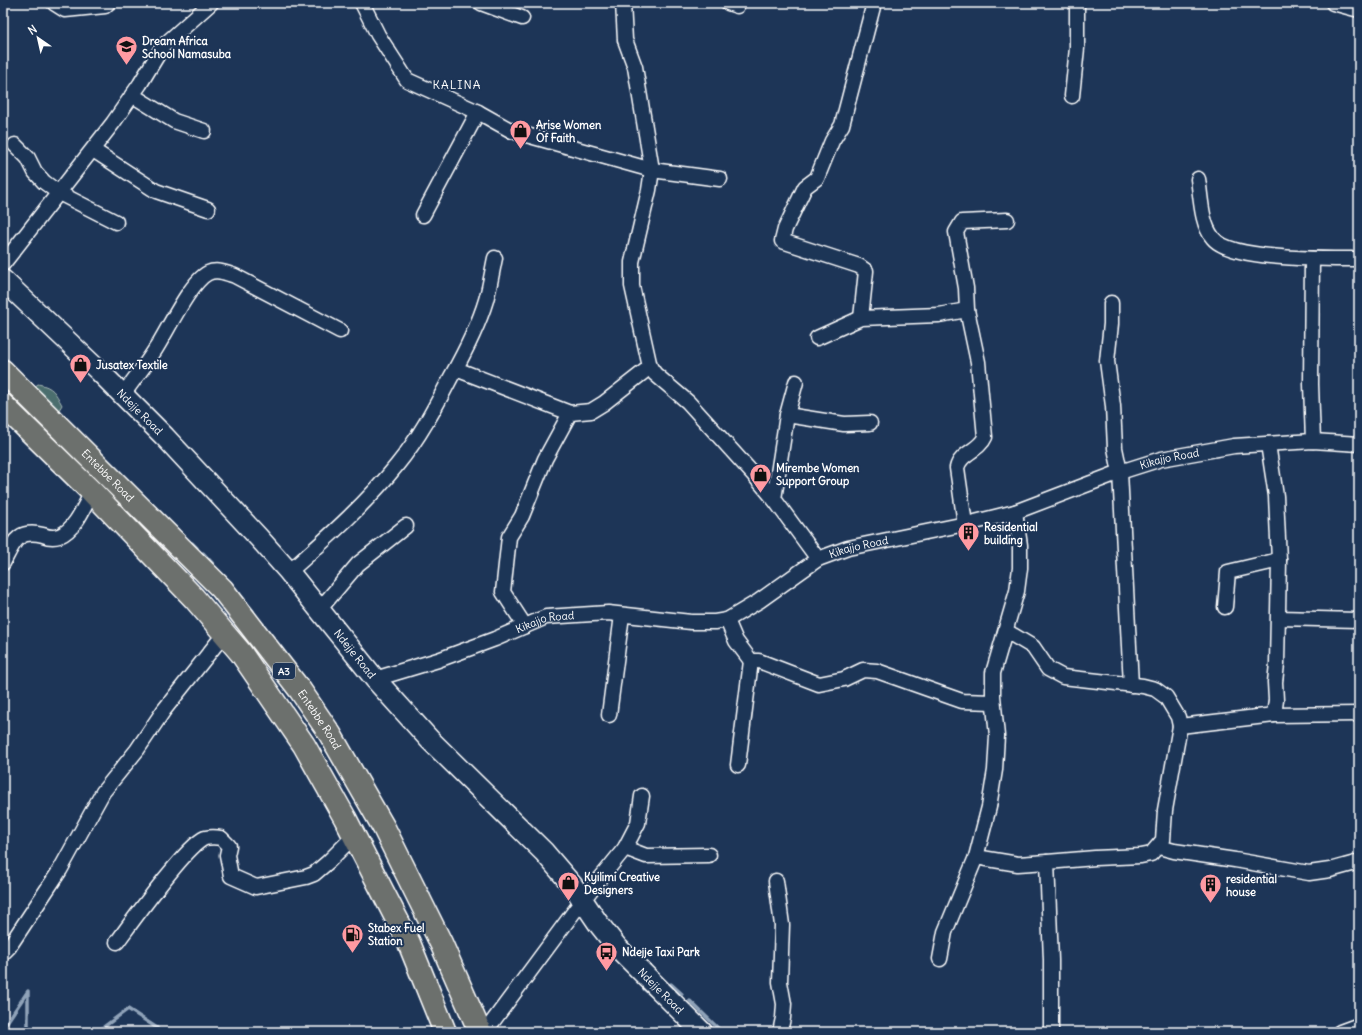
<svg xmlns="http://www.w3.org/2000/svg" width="1362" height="1035" font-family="Delius,sans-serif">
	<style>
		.green { fill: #4c6e6e; stroke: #a6b6b6 }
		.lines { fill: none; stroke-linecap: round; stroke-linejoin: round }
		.stream { stroke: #90a3b9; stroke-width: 3.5 }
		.street-casing { stroke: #fff; stroke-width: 17 }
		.secondary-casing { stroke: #fff; stroke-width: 23 }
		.primary-casing { stroke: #fff; stroke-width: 25 }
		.street { stroke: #1d3557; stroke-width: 14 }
		.secondary { stroke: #1d3557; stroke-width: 20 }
		.primary { stroke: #6c706d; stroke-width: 22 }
		.labels { text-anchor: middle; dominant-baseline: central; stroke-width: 4; stroke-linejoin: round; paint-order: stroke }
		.shield { fill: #1d3557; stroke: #bbc2cd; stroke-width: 1 }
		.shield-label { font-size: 10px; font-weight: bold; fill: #fff }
		.poi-label { font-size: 11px; font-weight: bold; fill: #fff; stroke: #1d3557; text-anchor: start }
		.street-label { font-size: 11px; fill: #fff; stroke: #1d3557 }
		.neighbourhood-label { font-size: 12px; letter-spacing: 1px; fill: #fff; stroke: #1d3557 }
	</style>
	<rect width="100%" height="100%" fill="#1d3557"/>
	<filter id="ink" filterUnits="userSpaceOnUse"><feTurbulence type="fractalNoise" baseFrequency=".025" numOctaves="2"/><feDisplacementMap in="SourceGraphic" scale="8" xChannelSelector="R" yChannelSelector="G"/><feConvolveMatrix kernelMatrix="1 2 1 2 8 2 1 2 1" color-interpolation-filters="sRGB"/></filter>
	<g filter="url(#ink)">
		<path class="green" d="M38 384C53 387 55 392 62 405L57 413 33 388Z"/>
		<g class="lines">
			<g class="stream">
				<polyline points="3,357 10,363"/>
				<polyline points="192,543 197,548"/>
				<polyline points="203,553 213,564"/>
				<polyline points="237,591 253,611"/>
				<polyline points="425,887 429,893"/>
				<polyline points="671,984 682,994"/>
				<polyline points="644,989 657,1000"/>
				<polyline points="690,1001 722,1032"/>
				<polyline points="3,1028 28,991 28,1032"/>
				<polyline points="97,1032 128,1009 157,1028 159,1032"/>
			</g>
			<defs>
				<g id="street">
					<polyline points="54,3 65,10 105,6 108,3"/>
					<polyline points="362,3 378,35 407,80 478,112 512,131 652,170 720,179"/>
					<polyline points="481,3 522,18"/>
					<polyline points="623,3 625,40 635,67 652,170 649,190 632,262 632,286 650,367 655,374 688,402 754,475 774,499 818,559"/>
					<polyline points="728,3 737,6"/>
					<polyline points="1333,3 1359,10"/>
					<polyline points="132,95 174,121 204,131"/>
					<polyline points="1072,96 1077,48 1077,3"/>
					<polyline points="15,145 28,158 35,172 44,182 59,193 116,222"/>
					<polyline points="93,150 156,191 208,209"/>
					<path d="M1198 179C1201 197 1201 224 1213 238 1231 261 1329 259 1359 259"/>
					<polyline points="423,215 478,112"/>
					<polyline points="1312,259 1311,384 1313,441"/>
					<polyline points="3,264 113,123 140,84 163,46 211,3"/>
					<polyline points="1111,303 1111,324 1107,361 1113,406 1115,448 1120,472 1131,685"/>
					<polyline points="861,318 866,271 859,266 782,241 785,229 805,187 817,178 832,141 842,125 874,3"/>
					<polyline points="817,338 861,318 939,315 967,310"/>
					<polyline points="456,369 570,413 591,411 604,403 650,367"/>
					<path d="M123 395C133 380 145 366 155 350 167 332 190 282 208 273 217 269 226 273 235 276L340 331"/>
					<polyline points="787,415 796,382"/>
					<polyline points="774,499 787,415 844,424 870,423"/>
					<path d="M965 524 957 468C960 453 979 451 985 437L978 362 967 310 966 288 956 232 962 222 1007 220"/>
					<path d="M3 563C14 542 17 529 43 535 48 537 53 538 59 536 75 530 84 507 92 492"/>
					<path d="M289 572C326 539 366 504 397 465 419 438 435 408 451 377 465 352 478 327 486 300 490 286 492 272 495 258"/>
					<polyline points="1225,607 1228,572 1279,560"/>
					<polyline points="319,610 358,564 406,526"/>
					<polyline points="1279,618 1357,620"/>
					<polyline points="727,620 736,641 751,661 759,661 819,684 844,679 863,670 877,671 962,701 993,702"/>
					<polyline points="525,626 503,592 509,537 522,516 545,459 570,413"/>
					<polyline points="1006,631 1033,647 1048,669 1063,677 1143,686 1155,689 1166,697 1178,717 1180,726 1165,810 1163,840 1151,854 1141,856 1095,858 1047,862 1051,960 1051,1032"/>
					<path id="s1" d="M375 679 438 660 495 639 546 617 608 613 691 622H715L727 620 759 601 818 559 848 548 975 522 1015 512 1120 472 1161 459 1234 446 1313 441 1359 444"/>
					<polyline points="609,715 622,615"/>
					<polyline points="1274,715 1359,714"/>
					<polyline points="1180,726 1274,715 1276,700 1275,682 1277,664 1279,560 1276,496 1268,444"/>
					<polyline points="738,765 751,661"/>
					<polyline points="1159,847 1174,851 1235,860 1309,873 1330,870 1359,862"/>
					<polyline points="625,848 646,856 709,855"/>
					<polyline points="976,857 1018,864 1047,862"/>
					<polyline points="776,881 782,925 780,982 784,1004 783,1018 780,1032"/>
					<path d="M117 942C131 923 187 845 205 838 210 837 216 837 221 838L229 846 227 855 231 876 256 887 306 877 314 874 328 862 350 840 351 830"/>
					<polyline points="3,953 9,947 60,870 103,792 137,750 164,710 225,633"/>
					<polyline points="940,959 945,932 976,857 989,807 995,770 997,736 993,696 993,673 1017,591 1020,568 1020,545 1015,512"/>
					<polyline points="485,1032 582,901 625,848 638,823 642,796"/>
					<polyline points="1340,1032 1359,1025"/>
				</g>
				<g id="secondary">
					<path id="s2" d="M3 280 99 371 165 437 259 538 289 572 375 679 430 740 544 852 573 886 598 923 617 947 702 1032"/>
				</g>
				<g id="primary">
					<path id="s3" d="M3 371 222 589 300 690 330 734 384 828 441 943 480 1032"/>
					<polyline points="3,405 92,492 194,598 241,653 304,745 345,818 409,943 445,1032"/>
				</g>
			</defs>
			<use href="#street" class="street-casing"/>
			<use href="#secondary" class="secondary-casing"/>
			<use href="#primary" class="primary-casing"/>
			<use href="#street" class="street"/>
			<use href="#secondary" class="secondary"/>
			<use href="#primary" class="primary"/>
		</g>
	</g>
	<defs>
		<symbol id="school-pin" viewBox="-11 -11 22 30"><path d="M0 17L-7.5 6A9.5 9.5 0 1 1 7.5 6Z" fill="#ff9aa2" stroke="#1d3557"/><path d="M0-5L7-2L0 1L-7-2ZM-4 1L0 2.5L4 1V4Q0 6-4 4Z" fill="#111"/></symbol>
		<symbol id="shop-pin" viewBox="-11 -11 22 30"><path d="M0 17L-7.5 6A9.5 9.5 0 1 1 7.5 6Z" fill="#ff9aa2" stroke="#1d3557"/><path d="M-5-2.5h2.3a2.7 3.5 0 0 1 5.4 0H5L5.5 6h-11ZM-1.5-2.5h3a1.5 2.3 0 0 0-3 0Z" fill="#111"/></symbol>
		<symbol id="building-pin" viewBox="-11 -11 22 30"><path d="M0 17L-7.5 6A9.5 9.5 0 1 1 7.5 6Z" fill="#ff9aa2" stroke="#1d3557"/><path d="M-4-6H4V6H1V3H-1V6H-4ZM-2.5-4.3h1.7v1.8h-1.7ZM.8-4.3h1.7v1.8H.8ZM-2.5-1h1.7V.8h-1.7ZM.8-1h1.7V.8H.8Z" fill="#111"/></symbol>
		<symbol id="fuel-pin" viewBox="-11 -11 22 30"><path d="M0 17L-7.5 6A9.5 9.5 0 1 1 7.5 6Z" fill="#ff9aa2" stroke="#1d3557"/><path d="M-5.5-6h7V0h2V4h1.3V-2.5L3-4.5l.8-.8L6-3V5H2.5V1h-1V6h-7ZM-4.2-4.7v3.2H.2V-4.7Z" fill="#111"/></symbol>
		<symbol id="bus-pin" viewBox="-11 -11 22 30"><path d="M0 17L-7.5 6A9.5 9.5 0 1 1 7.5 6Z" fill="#ff9aa2" stroke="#1d3557"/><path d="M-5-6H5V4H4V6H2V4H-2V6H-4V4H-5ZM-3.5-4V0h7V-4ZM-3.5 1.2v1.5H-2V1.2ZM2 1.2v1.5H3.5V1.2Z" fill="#111"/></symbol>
	</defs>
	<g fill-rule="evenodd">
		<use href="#school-pin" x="114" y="34" width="25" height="34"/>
		<use href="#shop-pin" x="508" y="118" width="25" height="34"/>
		<use href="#shop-pin" x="68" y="352" width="25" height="34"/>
		<use href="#shop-pin" x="748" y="462" width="25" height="34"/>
		<use href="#building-pin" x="956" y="520" width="25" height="34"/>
		<use href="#shop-pin" x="556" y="870" width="25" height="34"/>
		<use href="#building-pin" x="1198" y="872" width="25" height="34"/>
		<use href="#fuel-pin" x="340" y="922" width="25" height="34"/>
		<use href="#bus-pin" x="594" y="940" width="25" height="34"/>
	</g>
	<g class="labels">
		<rect class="shield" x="273" y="663" width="22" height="16" rx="3"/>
		<g class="shield-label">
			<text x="284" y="671">A3</text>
		</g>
		<g class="poi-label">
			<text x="142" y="41">Dream Africa<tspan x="142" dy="13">School Namasuba</tspan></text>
			<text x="536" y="125">Arise Women<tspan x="536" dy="13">Of Faith</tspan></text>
			<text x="96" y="365">Jusatex Textile</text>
			<text x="776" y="468">Mirembe Women<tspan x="776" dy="13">Support Group</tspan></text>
			<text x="984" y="527">Residential<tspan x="984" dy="13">building</tspan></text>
			<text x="584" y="877">Kyilimi Creative<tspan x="584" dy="13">Designers</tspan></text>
			<text x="1226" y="879">residential<tspan x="1226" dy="13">house</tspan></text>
			<text x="368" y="928">Stabex Fuel<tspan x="368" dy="13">Station</tspan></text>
			<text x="622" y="952">Ndejje Taxi Park</text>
		</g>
		<g class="street-label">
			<text stroke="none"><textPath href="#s2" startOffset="190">Ndejje Road</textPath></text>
			<text stroke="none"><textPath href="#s1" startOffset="840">Kikajjo Road</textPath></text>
			<text stroke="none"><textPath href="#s3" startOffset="148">Entebbe Road</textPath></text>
			<text stroke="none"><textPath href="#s1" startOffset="516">Kikajjo Road</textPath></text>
			<text stroke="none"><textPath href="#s1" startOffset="180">Kikajjo Road</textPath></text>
			<text stroke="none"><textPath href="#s2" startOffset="514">Ndejje Road</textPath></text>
			<text stroke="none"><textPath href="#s3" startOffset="472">Entebbe Road</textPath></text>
			<text stroke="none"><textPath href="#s2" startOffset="970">Ndejje Road</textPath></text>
		</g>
		<g class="neighbourhood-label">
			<text x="457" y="84">KALINA</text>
		</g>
	</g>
	<rect width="1362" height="1035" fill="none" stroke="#1d3557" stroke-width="16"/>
	<rect x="8" y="8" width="1346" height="1019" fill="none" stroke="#fff" stroke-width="1.5" filter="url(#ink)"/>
	<g transform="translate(38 38) rotate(326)" stroke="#1d3557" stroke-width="3" paint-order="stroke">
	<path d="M0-3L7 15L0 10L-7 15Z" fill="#ffffff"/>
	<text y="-6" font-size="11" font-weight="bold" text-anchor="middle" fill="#ffffff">N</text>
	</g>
</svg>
